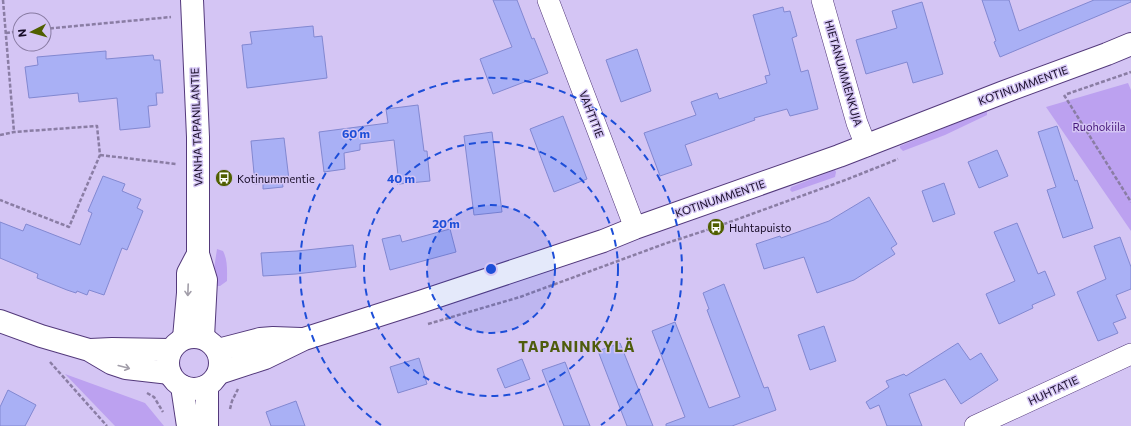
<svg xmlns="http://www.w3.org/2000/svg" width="1131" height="426" font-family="Commissioner,sans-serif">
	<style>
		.green { fill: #bca1f0 }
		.building { fill: #a9b0f5; stroke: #8288d1 }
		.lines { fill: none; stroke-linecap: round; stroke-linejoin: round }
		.minor-casing { stroke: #53397b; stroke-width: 22 }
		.tertiary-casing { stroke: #53397b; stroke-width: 24 }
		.secondary-casing { stroke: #53397b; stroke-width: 24 }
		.path { stroke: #8a7da4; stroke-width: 2.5; stroke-dasharray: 4 2; stroke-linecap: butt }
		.minor { stroke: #fff; stroke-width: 21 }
		.tertiary { stroke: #fff; stroke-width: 22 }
		.secondary { stroke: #fff; stroke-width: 22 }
		.oneway { stroke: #a29ea9 }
		.ring { fill: none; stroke: #1d4ed8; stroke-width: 2; stroke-dasharray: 7 5 }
		.labels { text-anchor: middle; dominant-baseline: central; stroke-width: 3; stroke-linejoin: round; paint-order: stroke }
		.street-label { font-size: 11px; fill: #170c27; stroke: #d4c5f4 }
		.park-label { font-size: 11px; fill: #45157a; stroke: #d4c5f4 }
		.poi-label { font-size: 11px; fill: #170c27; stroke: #d4c5f4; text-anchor: start }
		.district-label { font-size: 15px; font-weight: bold; letter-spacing: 1px; fill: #4e5c0b; stroke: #d4c5f4 }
		.centre { fill: #1d4ed8; stroke: #d4c5f4; stroke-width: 2 }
		.ring-label { font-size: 12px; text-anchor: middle; font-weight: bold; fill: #1d4ed8; stroke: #d4c5f4; stroke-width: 3; stroke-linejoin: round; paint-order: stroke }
	</style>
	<rect width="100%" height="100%" fill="#d4c5f4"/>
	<g class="green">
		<polygon points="1128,83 1131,90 1131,231 1046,107"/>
		<polygon points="986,111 987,112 987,115 945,135 903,151 900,148 900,146"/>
		<polygon points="835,170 836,172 835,177 792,192 790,190 791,187"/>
		<path d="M217 249 223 251C228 260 227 272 227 281L220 286H214V269Z"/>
		<polygon points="65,374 145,403 164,426 115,426"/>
	</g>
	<g class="building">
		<polygon points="493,0 517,0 532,39 534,38 548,73 493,94 480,59 512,47"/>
		<polygon points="982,0 1009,0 1019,31 1094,0 1131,0 1131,2 1000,57 994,42 996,41"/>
		<polygon points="922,2 943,74 913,83 907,62 866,74 856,40 897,28 892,11"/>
		<polygon points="783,7 784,12 790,11 797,36 792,38 801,72 808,70 818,109 790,116 787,109 754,118 755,120 685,145 692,165 660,176 644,133 696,115 691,102 717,93 719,99 767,83 765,76 770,75 753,15"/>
		<polygon points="313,26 314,37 322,36 327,78 247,88 242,45 252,44 250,32"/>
		<polygon points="637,49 651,91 621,102 606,60"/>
		<polygon points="106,51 106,59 153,55 154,60 160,60 163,93 156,93 157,105 148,106 150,127 120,130 117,98 79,102 78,93 29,98 25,67 38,65 37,57"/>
		<polygon points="418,105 424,151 427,151 430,181 399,184 394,140 360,144 360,150 344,153 345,169 324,172 319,132 388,123 386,109"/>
		<polygon points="563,116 587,179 554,192 530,129"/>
		<polygon points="1057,126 1075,181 1077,180 1093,228 1063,238 1047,190 1056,187 1038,132"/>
		<polygon points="492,132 502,212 474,215 464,136"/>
		<polygon points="284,138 289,180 282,180 283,187 263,189 263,183 255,184 251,141"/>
		<polygon points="997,150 1008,176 979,188 968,162"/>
		<polygon points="103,176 125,184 122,191 141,199 137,208 143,211 127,250 122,248 104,295 89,290 87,295 77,291 76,293 67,290 37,278 38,274 0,258 0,222 23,231 26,224 80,245 92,213 88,211"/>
		<polygon points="944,183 955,214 933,222 922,191"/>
		<polygon points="869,197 897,244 891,248 895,254 854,280 817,293 804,257 764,269 756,244 780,236 781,238 829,221"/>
		<polygon points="1017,223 1038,274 1045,271 1055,295 1032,305 1033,308 999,324 986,294 1015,281 994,232"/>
		<polygon points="450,229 456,252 390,270 382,239 400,235 402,242"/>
		<polygon points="1120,237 1131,267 1131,289 1116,295 1126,318 1113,323 1118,333 1098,341 1077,292 1106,279 1094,246"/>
		<polygon points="353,245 356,267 296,274 263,276 261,253 297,251"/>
		<polygon points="724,284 764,388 768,387 776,410 732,426 666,426 666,424 685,417 652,331 675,322 709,408 740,397 707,310 709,309 703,293"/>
		<polygon points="824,326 836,361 810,370 798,335"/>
		<polygon points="620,343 653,426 627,426 598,351"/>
		<polygon points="958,343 970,360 981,353 998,380 961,404 945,379 909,394 922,426 887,426 879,405 870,409 866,402 889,387 886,381 904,374 906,376"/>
		<polygon points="419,358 427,384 398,393 390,367"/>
		<polygon points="522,359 530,379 505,388 497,369"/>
		<polygon points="565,362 590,426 564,426 542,370"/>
		<polygon points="8,390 36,405 25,426 0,426 0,407"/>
		<polygon points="296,401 305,426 271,426 266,412"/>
	</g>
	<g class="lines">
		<defs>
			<g id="minor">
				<polyline points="548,0 635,228"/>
				<polyline points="822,0 857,123 866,146"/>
				<polyline points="975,426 1131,354"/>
			</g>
			<g id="tertiary">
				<polyline points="192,0 198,137 198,254 206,280 203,337"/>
				<polyline points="184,338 188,293 188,273 198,254"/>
				<polyline points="182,386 188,426"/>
				<polyline points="207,426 207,386"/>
			</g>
			<g id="secondary">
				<polyline points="0,321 41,336 89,350 111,363 126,368 170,373"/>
				<circle cx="194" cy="363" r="26"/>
				<polyline points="90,350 112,349 170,350"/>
				<polyline points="218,350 260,339 273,338 301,339"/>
				<polyline points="219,373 265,358 304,339 420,302 603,241 635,228 839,156 1004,92 1107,54 1131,44"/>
			</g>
		</defs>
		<use href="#minor" class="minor-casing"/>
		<use href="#tertiary" class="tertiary-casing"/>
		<use href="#secondary" class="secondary-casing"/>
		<g class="path">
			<polyline points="3,0 14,132"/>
			<polyline points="44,29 171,17"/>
			<polyline points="6,33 20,31"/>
			<polyline points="1067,94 1131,72"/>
			<polyline points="1064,95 1131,202"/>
			<polyline points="0,135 14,132 97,126 100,155 69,227 0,200"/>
			<polyline points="100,155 176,164"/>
			<polyline points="428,324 520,297 664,244 716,227 848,179 898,159"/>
			<polyline points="50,362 107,426"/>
			<polyline points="147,393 154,397 163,412"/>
			<polyline points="230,409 232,401 238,389"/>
		</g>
		<use href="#minor" class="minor"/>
		<use href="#tertiary" class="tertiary"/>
		<use href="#secondary" class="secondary"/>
	</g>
	<defs><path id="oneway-shaft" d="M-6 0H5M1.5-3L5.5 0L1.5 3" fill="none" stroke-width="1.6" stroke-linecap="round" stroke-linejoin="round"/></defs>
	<g class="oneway">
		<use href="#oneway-shaft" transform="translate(188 290) rotate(92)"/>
		<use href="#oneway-shaft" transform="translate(124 367) rotate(15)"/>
	</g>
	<circle cx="491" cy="269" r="64" fill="#1d4ed8" fill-opacity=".12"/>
	<g class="ring">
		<circle cx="491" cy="269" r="64"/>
		<circle cx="491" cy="269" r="127"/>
		<path d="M381 425A191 191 0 1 1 601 425"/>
	</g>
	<defs>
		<symbol id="bus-disc" viewBox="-11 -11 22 22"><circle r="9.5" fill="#505f00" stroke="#d4c5f4"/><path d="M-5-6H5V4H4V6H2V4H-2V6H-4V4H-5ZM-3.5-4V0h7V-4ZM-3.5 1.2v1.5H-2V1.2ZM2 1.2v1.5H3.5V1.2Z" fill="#fff"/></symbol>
	</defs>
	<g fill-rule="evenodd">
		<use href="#bus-disc" x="214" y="168" width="20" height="20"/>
		<use href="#bus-disc" x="706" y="217" width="20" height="20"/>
	</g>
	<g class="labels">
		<g class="street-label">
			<text transform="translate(844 73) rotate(74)">HIETANUMMENKUJA</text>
			<text transform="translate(1023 85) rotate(-20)">KOTINUMMENTIE</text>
			<text transform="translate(592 114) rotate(69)">VAHTITIE</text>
			<text transform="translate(196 127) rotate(-92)">VANHA TAPANILANTIE</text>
			<text transform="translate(720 198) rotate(-19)">KOTINUMMENTIE</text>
			<text transform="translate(1053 390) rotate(-25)">HUHTATIE</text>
		</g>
		<g class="park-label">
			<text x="1099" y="126">Ruohokiila</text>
		</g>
		<g class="poi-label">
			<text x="237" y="178">Kotinummentie</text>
			<text x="729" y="227">Huhtapuisto</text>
		</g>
		<g class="district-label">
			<text x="577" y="346">TAPANINKYLÄ</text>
		</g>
	</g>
	<circle cx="491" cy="269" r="6" class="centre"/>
	<g class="ring-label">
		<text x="356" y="138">60 m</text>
		<text x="401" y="183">40 m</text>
		<text x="446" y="228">20 m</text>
	</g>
	<g transform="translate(32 32) rotate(264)"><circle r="19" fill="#d4c5f4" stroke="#887ba2"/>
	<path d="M0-3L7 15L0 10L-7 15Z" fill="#505f00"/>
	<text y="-6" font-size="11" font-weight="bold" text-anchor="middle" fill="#170c27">N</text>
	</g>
</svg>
